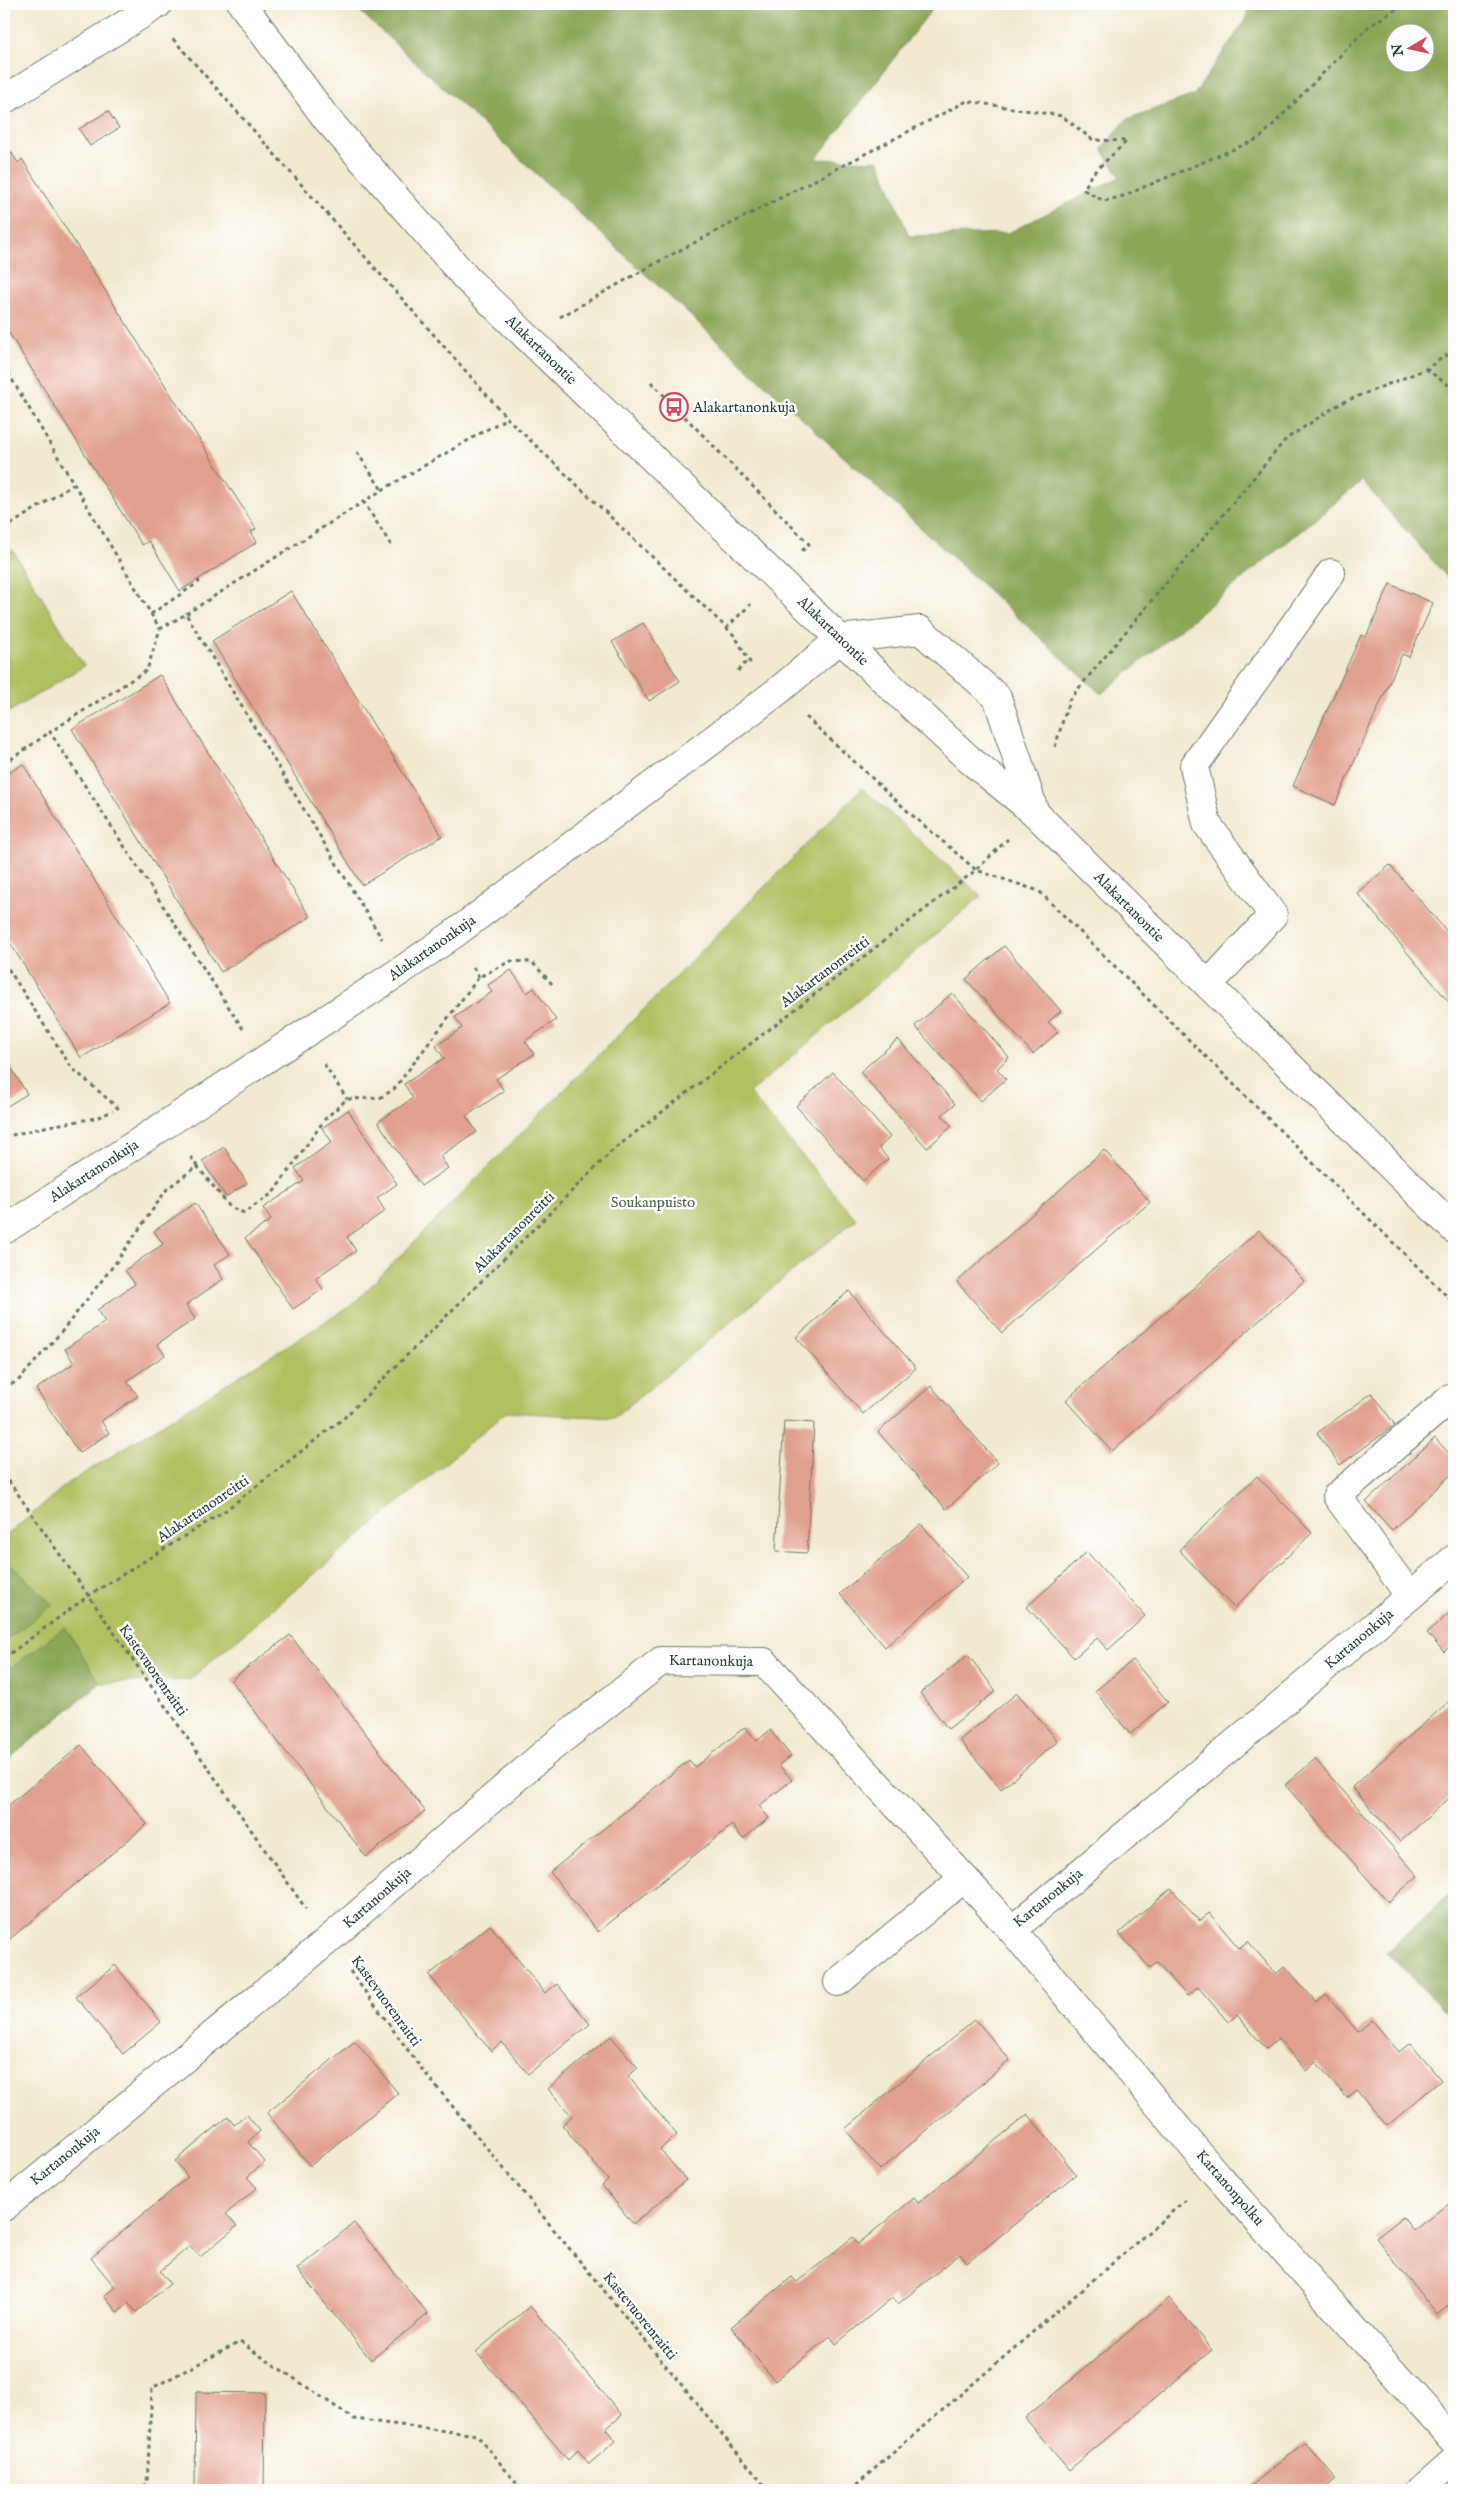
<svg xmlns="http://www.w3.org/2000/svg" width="1458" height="2494" font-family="'IM FELL English',serif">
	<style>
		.green { fill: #b0bf61; stroke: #687e4a }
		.forest { fill: #8ca657; stroke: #567246; fill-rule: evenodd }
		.building { fill: #e19f8e }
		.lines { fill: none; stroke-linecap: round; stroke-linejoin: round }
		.minor-casing { stroke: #68796b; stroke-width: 30 }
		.path { stroke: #68796b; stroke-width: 3; stroke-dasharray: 4 4; stroke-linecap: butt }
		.minor { stroke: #fff; stroke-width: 28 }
		.labels { text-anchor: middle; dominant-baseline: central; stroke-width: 5; stroke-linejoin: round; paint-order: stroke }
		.street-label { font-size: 15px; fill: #1f3d34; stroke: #fff }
		.poi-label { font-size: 15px; fill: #1f3d34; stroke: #fff; text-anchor: start }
		.park-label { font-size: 15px; fill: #4a6442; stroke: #fff }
	</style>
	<rect width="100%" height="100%" fill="#fff"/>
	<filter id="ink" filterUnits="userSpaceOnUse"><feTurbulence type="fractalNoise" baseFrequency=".02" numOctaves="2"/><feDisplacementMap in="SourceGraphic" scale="10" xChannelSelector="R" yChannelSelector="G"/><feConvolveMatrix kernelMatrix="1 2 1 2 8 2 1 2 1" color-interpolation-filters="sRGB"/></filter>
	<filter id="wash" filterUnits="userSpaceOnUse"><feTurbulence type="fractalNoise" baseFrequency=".0096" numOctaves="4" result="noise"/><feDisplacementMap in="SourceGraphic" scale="20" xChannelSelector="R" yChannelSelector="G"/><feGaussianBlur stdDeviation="1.12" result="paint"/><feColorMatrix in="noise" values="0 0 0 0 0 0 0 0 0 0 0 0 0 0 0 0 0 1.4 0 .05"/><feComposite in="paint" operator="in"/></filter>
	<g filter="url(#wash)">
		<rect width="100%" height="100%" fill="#f1e9d0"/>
		<g class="green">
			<polygon points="12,549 84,666 4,715 4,555"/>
			<polygon points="862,788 981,896 749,1093 856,1219 614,1418 506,1412 189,1680 100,1683 4,1763 4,1538 67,1484 352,1305"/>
		</g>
		<g class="forest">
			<path d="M352 4H936L816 159 879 161 909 236 1008 233 1120 177 1102 149 1127 119 1194 95 1244 22 1250 4H1454V585L1362 481 1101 694ZM1396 32H1426V62H1396Z"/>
			<polygon points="4,1558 53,1605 4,1641"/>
			<polygon points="65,1627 100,1683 4,1763 4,1673"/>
			<polygon points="1454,1890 1454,2021 1386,1953"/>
		</g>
		<g id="blocks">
			<g class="building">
				<polygon points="108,111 119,128 90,146 79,129"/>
				<polygon points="10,150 18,163 22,159 256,529 251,532 257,542 180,591 149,541 142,545 4,325 4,153"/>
				<polygon points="1390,584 1433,603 1409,657 1402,654 1335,805 1293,786 1361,635 1366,637"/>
				<polygon points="291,591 442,836 362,885 212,641"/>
				<polygon points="643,623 680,681 649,701 612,642"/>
				<polygon points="160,675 310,917 221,972 72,729"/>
				<polygon points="23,764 170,1003 81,1058 4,933 4,776"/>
				<polygon points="1390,865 1454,940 1454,1008 1357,893"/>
				<polygon points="1004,946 1061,1011 1048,1022 1058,1032 1033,1054 966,979"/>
				<polygon points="511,970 527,993 534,988 556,1020 525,1041 534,1054 496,1079 504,1091 466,1116 477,1132 440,1156 448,1168 421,1186 378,1122 413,1098 404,1084 444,1058 436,1046 462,1028 455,1017 492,992 488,985"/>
				<polygon points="952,993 1009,1057 997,1069 1006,1079 981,1101 915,1026"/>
				<polygon points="898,1039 955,1104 942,1115 952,1126 927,1148 860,1072"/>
				<polygon points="4,1056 27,1094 4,1108"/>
				<polygon points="833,1072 890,1137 879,1148 888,1159 863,1181 796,1106"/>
				<polygon points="348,1110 397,1184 377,1198 385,1211 347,1237 356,1251 315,1278 323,1289 293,1309 245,1238 271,1220 263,1208 304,1181 295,1168 332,1142 322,1128"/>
				<polygon points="224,1147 247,1183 226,1197 202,1161"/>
				<polygon points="1104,1150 1150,1202 1002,1333 957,1282"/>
				<polygon points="195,1203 230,1254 214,1265 223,1279 186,1305 195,1319 157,1344 165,1355 127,1381 138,1396 101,1421 109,1433 79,1453 36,1389 74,1363 65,1349 105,1322 97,1310 135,1284 125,1270 163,1244 154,1231"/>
				<polygon points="1259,1230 1304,1281 1112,1451 1066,1400"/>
				<polygon points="849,1291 916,1368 863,1414 796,1337"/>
				<polygon points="931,1386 998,1463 946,1509 878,1432"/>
				<polygon points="1372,1393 1395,1425 1340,1465 1317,1433"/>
				<polygon points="784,1421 814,1423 807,1553 776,1551"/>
				<polygon points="1435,1438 1454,1459 1454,1472 1392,1530 1366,1502"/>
				<polygon points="1257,1476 1312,1533 1234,1608 1179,1550"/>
				<polygon points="921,1524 967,1577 885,1647 840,1594"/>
				<polygon points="1087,1552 1145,1616 1108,1650 1097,1638 1074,1658 1027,1607"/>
				<polygon points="1454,1609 1454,1642 1444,1652 1427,1633"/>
				<polygon points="290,1635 425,1811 366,1857 231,1680"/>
				<polygon points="968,1655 996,1691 948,1729 920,1693"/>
				<polygon points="1133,1660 1168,1702 1130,1734 1095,1691"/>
				<polygon points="1017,1693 1058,1741 1001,1789 960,1740"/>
				<polygon points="1454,1697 1454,1794 1400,1842 1352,1787"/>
				<polygon points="745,1727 757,1741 770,1730 791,1756 779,1765 792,1780 759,1806 769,1818 743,1839 732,1825 598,1932 550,1872 689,1760 695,1767"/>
				<polygon points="81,1745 147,1824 4,1944 4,1809"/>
				<polygon points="1315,1759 1418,1876 1388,1902 1285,1785"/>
				<polygon points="1171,1888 1199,1921 1209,1913 1239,1948 1248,1941 1276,1974 1285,1966 1316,2002 1326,1994 1358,2032 1372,2020 1399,2052 1410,2043 1441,2080 1387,2126 1357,2090 1347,2098 1316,2062 1306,2071 1278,2038 1266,2049 1237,2015 1228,2022 1198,1987 1187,1996 1157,1962 1150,1968 1119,1933"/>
				<polygon points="490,1925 545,1993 557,1984 590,2024 528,2074 502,2042 491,2051 429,1975"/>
				<polygon points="115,1965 161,2022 123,2054 76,1997"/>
				<polygon points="975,2019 1010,2060 880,2170 845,2129"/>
				<polygon points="611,2036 638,2068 628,2076 677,2135 660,2149 686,2180 633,2224 602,2185 608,2180 562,2125 572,2116 548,2089"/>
				<polygon points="355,2041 398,2093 310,2166 267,2113"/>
				<polygon points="1028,2114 1076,2174 967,2263 960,2254 898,2304 893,2297 836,2344 830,2336 775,2381 731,2327 792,2277 797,2282 853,2237 858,2244 914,2198 918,2203"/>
				<polygon points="247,2115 260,2131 248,2142 265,2162 247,2177 257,2188 226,2214 237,2226 200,2257 190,2246 160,2271 170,2284 136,2312 128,2303 117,2312 104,2296 115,2287 91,2258 188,2177 175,2161 228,2117 234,2125"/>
				<polygon points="1454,2199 1454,2301 1437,2315 1376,2238 1403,2217 1413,2231"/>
				<polygon points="354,2223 428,2314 371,2360 297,2269"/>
				<polygon points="1169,2298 1212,2350 1069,2470 1025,2418"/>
				<polygon points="530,2306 622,2415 606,2429 616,2441 589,2464 578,2450 568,2460 476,2352"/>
				<polygon points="196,2392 265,2393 264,2490 195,2490"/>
				<polygon points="1305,2442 1336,2479 1323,2490 1246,2490"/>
			</g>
		</g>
	</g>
	<g filter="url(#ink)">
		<use href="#blocks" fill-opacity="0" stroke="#68796b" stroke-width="1"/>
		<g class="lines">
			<defs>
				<g id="minor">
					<polyline points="242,4 326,118 467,279 840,639 970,760 1035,813 1454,1229"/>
					<polyline points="4,100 158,4"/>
					<polyline points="840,639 920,630 997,697 1035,813"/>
					<polyline points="1208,985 1273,915 1207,824 1194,766 1331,573"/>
					<polyline points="4,1230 402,970 454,934 778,691 840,639"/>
					<polyline points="1410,1596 1337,1496 1450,1399"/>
					<polyline points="1012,1930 1454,1559"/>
					<polyline points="838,1982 964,1878"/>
					<polyline points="4,2207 327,1941 546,1752 661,1661 764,1662 1012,1930 1216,2174 1454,2441"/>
					<polyline points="1420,2490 1454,2460"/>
				</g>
			</defs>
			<use href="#minor" class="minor-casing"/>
			<g class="path">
				<polyline points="173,39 507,418 735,636 751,664"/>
				<polyline points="560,317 665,258 967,101 1062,116 1093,140 1127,141 1091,175 1084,190 1104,201 1123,196 1260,138 1367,28 1404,4"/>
				<polyline points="4,366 160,629"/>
				<polyline points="1426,369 1454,389"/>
				<polyline points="651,382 809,544 802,551"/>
				<polyline points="357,452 382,490"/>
				<polyline points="363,501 391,545"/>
				<polyline points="4,529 74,484"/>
				<polyline points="151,614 199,582 198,580"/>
				<polyline points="186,614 382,490 507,418"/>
				<polyline points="726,628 751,604"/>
				<polyline points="738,671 747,661"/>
				<polyline points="806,717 912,815 976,870 1039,891 1454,1303"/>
				<polyline points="1055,747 1069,700 1286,439 1341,403 1426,369 1454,350"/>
				<polyline points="4,764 50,732"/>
				<polyline points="4,962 71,1067 119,1109"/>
				<polyline points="473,967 479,977"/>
				<polyline points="243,1029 50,732 147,670 160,629 186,614 382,939"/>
				<polyline points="324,1064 347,1099"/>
				<polyline points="4,1137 49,1126 96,1118 113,1111"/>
				<polyline points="197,1166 230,1207 244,1213 273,1193 325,1119 347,1099 380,1098 394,1089 479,977 511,961 532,962 553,985"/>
				<polyline points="4,1388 18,1381 63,1330 117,1261 167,1189 197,1166 189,1154"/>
				<polyline points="4,1474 306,1909"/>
				<polyline points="4,1658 88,1596 222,1513 344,1418 614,1149 976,870 1008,839"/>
				<polyline points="350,1971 421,2068 768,2490"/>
				<polyline points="136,2490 147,2484 152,2388 240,2342 354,2419 477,2435 522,2490"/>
				<polyline points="850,2490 1188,2198"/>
			</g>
			<use href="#minor" class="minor"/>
		</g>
	</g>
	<defs>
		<symbol id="bus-ring" viewBox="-11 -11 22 22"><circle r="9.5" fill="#fff" stroke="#d1495b" stroke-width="1.5"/><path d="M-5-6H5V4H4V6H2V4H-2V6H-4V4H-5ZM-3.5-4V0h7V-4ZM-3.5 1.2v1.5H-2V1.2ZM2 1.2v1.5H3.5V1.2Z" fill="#d1495b"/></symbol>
	</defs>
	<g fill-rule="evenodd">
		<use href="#bus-ring" x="658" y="391" width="32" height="32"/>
	</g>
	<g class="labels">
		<g class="street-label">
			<text transform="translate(541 350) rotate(44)">Alakartanontie</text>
			<text transform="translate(833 631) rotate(44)">Alakartanontie</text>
			<text transform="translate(1129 907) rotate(45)">Alakartanontie</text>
			<text transform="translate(432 948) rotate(-35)">Alakartanonkuja</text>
			<text transform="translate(825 972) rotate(-37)">Alakartanonreitti</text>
			<text transform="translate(94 1171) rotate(-33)">Alakartanonkuja</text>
			<text transform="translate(514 1232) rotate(-45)">Alakartanonreitti</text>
			<text transform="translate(203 1509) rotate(-34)">Alakartanonreitti</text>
			<text transform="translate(1359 1639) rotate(-40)">Kartanonkuja</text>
			<text transform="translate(711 1661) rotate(1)">Kartanonkuja</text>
			<text transform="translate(153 1670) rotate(55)">Kastevuorenraitti</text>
			<text transform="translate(377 1898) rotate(-41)">Kartanonkuja</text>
			<text transform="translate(1048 1898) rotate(-39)">Kartanonkuja</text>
			<text transform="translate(386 2001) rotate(54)">Kastevuorenraitti</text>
			<text transform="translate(65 2156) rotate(-39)">Kartanonkuja</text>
			<text transform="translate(1230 2188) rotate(49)">Kartanonpolku</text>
			<text transform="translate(640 2316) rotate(51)">Kastevuorenraitti</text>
		</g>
		<g class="poi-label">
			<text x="693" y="407">Alakartanonkuja</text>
		</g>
		<g class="park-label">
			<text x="653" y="1202">Soukanpuisto</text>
		</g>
	</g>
	<rect width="1458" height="2494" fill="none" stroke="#fff" stroke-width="20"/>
	<g transform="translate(1410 48) rotate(261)"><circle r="24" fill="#ffffff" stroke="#a5b1ae"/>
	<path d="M0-4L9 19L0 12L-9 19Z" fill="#d1495b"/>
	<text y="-8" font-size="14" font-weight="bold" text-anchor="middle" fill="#1f3d34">N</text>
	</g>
</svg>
